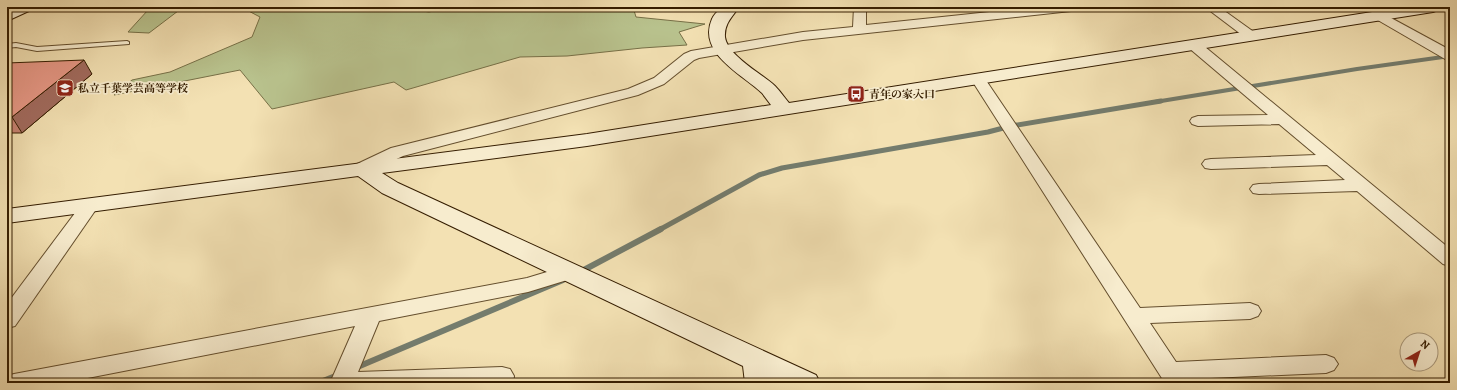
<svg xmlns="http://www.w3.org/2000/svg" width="1457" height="390" font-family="Alegreya,'Noto Serif JP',serif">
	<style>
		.green { fill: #b9c38e; stroke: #777047 }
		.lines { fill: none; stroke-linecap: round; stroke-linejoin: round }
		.stream-far2 { stroke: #747c6d; stroke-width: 4 }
		.stream-far1 { stroke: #747c6d; stroke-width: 5 }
		.stream { stroke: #747c6d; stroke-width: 6 }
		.lane-casing { stroke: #644e2d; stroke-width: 2 }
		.street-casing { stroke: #644e2d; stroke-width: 2 }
		.secondary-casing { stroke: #351d00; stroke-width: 2 }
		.lane { fill: #f7ecce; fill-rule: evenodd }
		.street { fill: #f7ecce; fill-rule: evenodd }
		.secondary { fill: #f7ecce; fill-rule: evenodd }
		.wall { fill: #c68272; stroke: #351d00 }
		.shaded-wall { fill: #a16a5d; stroke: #351d00 }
		.building { fill: #e69785; stroke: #351d00 }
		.labels { text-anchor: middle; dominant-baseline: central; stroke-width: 3.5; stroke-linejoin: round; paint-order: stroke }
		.poi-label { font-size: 11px; font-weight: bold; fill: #351d00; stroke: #f7ecce; text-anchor: start }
	</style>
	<rect width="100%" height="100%" fill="#f3e1b3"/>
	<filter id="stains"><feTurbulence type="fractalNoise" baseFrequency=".005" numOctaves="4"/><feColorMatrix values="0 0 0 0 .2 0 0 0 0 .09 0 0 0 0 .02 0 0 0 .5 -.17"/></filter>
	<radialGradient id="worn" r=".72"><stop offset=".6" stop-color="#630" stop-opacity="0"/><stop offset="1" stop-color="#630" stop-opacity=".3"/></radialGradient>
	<g class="green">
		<polygon points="117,7 201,7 178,11 149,33 128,32 148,10 117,10"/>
		<polygon points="241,7 398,7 429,12 451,7 633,7 636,17 705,24 679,32 687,45 642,48 567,56 520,57 406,90 394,82 272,109 240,70 114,95 132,80 170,72 252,37 260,17"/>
	</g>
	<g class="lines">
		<polyline class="stream-far2" points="1155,102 1357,69 1450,56"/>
		<polyline class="stream-far1" points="659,230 759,175 782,168 988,132 1011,126 1161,101"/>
		<g class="stream">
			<polyline points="580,272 661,229"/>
			<polyline points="355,368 563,280"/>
			<polyline points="318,383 338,375"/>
		</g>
		<defs>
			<polygon id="lane" points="127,41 129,42 129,44 37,51 16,47 7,48 7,44 16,43 37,47"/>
			<g id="street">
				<polygon points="854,7 866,7 866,25 1037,7 1077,7 1075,10 1071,11 803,40 699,58 694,60 664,84 638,95 403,156 367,173 361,174 355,173 352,169 355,165 391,148 628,89 654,78 684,54 691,51 803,32 853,27"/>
				<polygon points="1205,7 1219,7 1258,35 1256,38 1246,38"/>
				<polygon points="1380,12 1450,50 1450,60 1445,59 1376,19 1374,16 1376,13"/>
				<polygon points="1194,41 1199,42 1450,249 1450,266 1443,264 1357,191 1259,194 1253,193 1250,189 1253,185 1259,184 1345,180 1327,165 1211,169 1205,168 1202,164 1205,160 1211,159 1316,155 1279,124 1198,126 1192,124 1190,121 1192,118 1198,116 1268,115 1189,48 1187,45 1189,42"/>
				<polygon points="978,75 983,76 1140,308 1250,303 1258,306 1261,311 1258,316 1250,319 1150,323 1176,362 1326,355 1334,358 1338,364 1334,370 1326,373 1188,379 1190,383 1165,383 971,79 973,76"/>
				<polygon points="90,199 96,201 99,205 15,326 7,328 7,304 84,201"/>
				<polygon points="570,265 577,267 580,272 577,277 528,292 379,321 358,372 502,367 510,369 514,376 513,383 330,383 355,326 62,383 7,383 7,376 14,374 527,278"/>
			</g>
			<g id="secondary">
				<polygon points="14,7 34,7 31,10 7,21 7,10"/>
				<path d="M723 7H739C732 17 724 24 725 37 727 55 762 74 775 86 780 91 784 97 789 103L1404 7H1441L1438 10 1433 12 587 146 382 173 398 183 816 375 820 383H779L773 380V383H745L743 366 382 193 358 176 7 223V209L587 134 771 105C768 101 765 97 762 93 742 74 697 53 712 19 714 14 719 10 723 7Z"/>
			</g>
		</defs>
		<use href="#lane" class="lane-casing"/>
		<use href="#street" class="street-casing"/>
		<use href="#secondary" class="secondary-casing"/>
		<use href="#lane" class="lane"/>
		<use href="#street" class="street"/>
		<use href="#secondary" class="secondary"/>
	</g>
	<polygon class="wall" points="7,63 92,74 22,133 7,133"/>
	<polygon class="shaded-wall" points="84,60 92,74 22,133 12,117"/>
	<polygon class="building" points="84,60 12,117 7,118 7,63"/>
	<defs>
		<symbol id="school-square" viewBox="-11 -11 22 22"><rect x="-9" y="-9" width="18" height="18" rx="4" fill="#8f2418" stroke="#f7ecce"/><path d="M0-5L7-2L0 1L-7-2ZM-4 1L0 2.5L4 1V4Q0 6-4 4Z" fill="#fff"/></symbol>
		<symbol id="bus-square" viewBox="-11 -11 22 22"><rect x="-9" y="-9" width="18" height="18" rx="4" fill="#8f2418" stroke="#f7ecce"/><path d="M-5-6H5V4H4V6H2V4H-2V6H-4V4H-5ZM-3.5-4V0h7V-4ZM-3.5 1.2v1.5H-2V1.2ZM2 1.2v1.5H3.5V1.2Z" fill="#fff"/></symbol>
	</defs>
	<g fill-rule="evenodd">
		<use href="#school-square" x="55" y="78" width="20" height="20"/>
		<use href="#bus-square" x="846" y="84" width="20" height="20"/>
	</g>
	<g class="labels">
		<g class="poi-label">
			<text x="78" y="88">私立千葉学芸高等学校</text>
			<text x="869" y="94">青年の家入口</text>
		</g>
	</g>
	<rect width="1457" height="390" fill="none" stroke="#f3e1b3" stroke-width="24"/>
	<rect x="8" y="8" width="1441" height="374" fill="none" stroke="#351d00" stroke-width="2"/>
	<rect x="12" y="12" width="1433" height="366" fill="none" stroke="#351d00"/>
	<g transform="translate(1419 352) rotate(39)"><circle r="19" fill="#f7ecce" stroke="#a9997c"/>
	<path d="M0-3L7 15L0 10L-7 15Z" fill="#8f2418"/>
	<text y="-6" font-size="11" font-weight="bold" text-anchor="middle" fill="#351d00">N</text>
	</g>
	<rect width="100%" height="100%" filter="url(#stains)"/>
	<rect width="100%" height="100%" fill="url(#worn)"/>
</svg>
